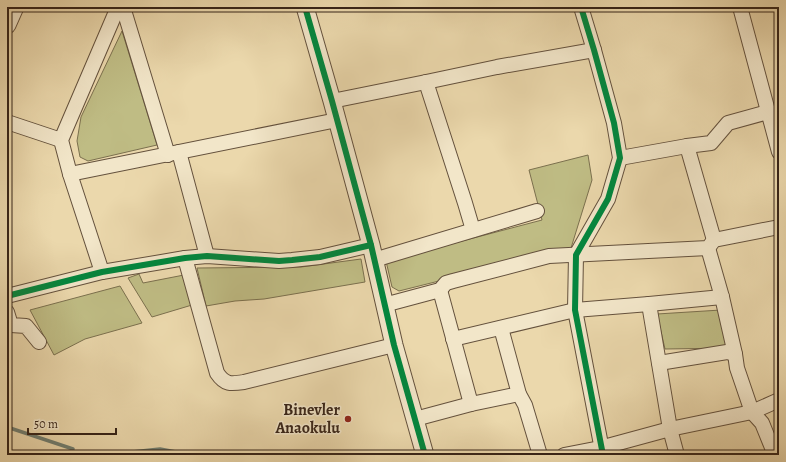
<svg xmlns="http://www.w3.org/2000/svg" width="786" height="462" font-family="Alegreya,serif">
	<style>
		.green { fill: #bfbc84; stroke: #7b704e }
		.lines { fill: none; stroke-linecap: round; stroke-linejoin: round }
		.stream { stroke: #717e70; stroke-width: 3.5 }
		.minor-casing { stroke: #64513d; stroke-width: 16 }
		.tertiary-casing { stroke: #64513d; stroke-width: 19 }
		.minor { stroke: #f2e6c9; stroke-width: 14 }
		.tertiary { stroke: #f2e6c9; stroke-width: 17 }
		.cycleway-casing { stroke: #f2e6c9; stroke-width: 8 }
		.cycleway { stroke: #00873e; stroke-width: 6 }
		.poi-dot { fill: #8f2418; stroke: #f2e6c9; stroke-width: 1.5 }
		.labels { text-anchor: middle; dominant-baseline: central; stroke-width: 3; stroke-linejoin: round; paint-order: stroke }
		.poi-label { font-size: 16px; font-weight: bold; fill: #372418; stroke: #f2e6c9; text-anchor: end }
	</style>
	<rect width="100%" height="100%" fill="#ebd8ac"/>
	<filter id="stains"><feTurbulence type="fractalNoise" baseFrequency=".005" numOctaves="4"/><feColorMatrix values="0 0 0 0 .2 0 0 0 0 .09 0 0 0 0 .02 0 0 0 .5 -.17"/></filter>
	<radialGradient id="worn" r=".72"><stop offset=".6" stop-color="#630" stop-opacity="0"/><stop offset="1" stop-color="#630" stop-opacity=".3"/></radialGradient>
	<g class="green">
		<polygon points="122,31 157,145 88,161 80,157 77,141 81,117"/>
		<polygon points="588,155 592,180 571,248 399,291 392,287 386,261 542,220 529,170"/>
		<polygon points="361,259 365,282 264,299 235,301 206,306 197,268 301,267"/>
		<polygon points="139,274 143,283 184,275 192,305 152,317 128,278"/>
		<polygon points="120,286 142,323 85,339 54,355 30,310"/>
		<polygon points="721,310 731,348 665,349 657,314"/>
	</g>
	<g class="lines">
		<g class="stream">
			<polyline points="7,427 73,449"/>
			<polyline points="104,455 160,449 192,455"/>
		</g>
		<defs>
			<g id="minor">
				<polyline points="123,7 168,155"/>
				<polyline points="581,7 594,50 614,123 620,158 608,199 576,255 575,310 603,455"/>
				<polyline points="740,7 779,152"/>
				<polyline points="426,82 465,203 473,230"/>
				<polyline points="332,101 426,82 497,67 594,50"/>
				<polyline points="7,122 61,140"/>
				<polyline points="687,146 714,240"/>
				<polyline points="179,152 207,256"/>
				<polyline points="620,158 687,146 711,143 728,123 768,112"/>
				<polyline points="70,174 337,120"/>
				<polyline points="708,248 722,297 735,354 737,368 752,412 762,423 775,455"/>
				<path d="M185 258 217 373C225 385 231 384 244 382L394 345"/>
				<polyline points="374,260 537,211"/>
				<polyline points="102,272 70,174 61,140 118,7"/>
				<polyline points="440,290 471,404"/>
				<polyline points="7,296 102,272 185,258 207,256 279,261 292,260 320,257 371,245"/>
				<polyline points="649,304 670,429 677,455"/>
				<polyline points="384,305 440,290 446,283 453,281 549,256 708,248 714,240 779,227"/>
				<polyline points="7,312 11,325 26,326 39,342"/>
				<polyline points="501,328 519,394 525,405 540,455"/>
				<polyline points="453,339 575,310 649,304 722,297"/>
				<polyline points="659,363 727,352 735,354"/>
				<polyline points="415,419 471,404 519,394"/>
				<polyline points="564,455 600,448 670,429 752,412 779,400"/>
			</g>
			<g id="tertiary">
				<polyline points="305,7 332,101 371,245 394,345 425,455"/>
				<polyline points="7,25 15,7"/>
			</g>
		</defs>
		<use href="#minor" class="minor-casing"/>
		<use href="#tertiary" class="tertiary-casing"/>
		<use href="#minor" class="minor"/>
		<use href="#tertiary" class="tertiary"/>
		<defs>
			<g id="cycleway">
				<polyline points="305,7 332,101 371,245 394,345 425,455"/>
				<polyline points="581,7 594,50 614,123 620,158 608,199 576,255 575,310 603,455"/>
				<polyline points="7,296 102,272 185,258 207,256 279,261 292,260 320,257 371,245"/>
			</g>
		</defs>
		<use href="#cycleway" class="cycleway-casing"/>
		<use href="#cycleway" class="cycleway"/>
	</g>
	<circle class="poi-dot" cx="348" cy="419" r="4"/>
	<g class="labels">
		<g class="poi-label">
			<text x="340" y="410">Binevler<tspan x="340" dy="18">Anaokulu</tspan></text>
		</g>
	</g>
	<rect width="786" height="462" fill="none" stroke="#ebd8ac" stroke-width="24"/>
	<rect x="8" y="8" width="770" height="446" fill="none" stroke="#372418" stroke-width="2"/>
	<rect x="12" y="12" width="762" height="438" fill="none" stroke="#372418"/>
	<path d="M28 428v6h88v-6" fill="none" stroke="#372418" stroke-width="2"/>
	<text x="34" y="428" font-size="12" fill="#372418" stroke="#f2e6c9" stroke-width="3" paint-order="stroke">50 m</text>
	<rect width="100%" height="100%" filter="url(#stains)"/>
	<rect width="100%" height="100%" fill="url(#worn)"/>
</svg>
